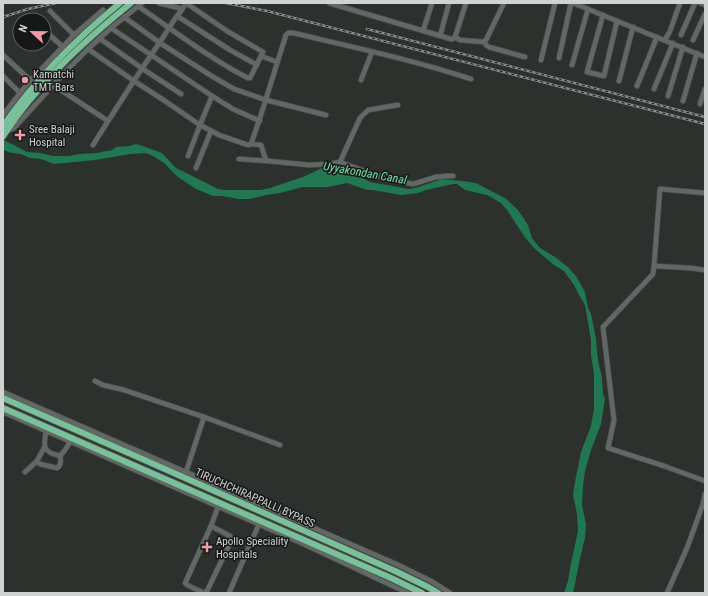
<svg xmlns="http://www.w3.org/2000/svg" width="708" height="596" font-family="'Roboto Condensed',sans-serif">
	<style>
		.water { fill: #227753 }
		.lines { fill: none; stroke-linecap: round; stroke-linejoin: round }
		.minor-casing { stroke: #494d4b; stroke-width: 6 }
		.highway-casing { stroke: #494d4b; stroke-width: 8 }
		.minor { stroke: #626865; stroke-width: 4.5 }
		.highway { stroke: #79c09b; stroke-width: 6 }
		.rail-casing { stroke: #888c8a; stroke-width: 2.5 }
		.rail { stroke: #161817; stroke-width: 1; stroke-dasharray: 3; stroke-linecap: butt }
		.poi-dot { fill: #f39aa7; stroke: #161817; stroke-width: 1.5 }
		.labels { text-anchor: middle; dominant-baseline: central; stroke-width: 3; stroke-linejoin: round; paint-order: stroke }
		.poi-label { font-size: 11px; fill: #cfd3d1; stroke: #161817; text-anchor: start }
		.street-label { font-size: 11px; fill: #cfd3d1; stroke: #161817 }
		.water-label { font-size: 12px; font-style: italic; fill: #74e4ae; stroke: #161817 }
	</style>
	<rect width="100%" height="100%" fill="#2c312e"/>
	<polygon class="water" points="3,140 14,145 27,152 40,153 53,156 69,156 79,154 97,153 112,150 116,147 130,146 136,144 140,145 162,153 176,168 218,189 224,190 261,190 270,188 303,177 322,168 338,168 345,170 359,176 370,182 409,189 415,188 442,179 463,181 476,183 497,194 505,198 518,210 528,225 532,238 540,248 555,257 568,267 576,276 585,292 588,308 591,314 596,339 597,352 599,365 602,377 603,394 605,399 601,424 591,450 585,471 583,486 582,505 586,524 585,538 581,554 573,593 564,593 568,581 571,563 578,531 577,515 573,494 575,482 581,452 591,426 594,409 594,374 591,355 591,340 585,305 579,295 574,285 564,271 554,265 534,248 524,236 507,210 501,203 487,195 465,190 457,184 453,184 426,190 418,193 402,195 372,190 367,190 347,183 328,187 303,187 280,193 266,195 250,199 238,199 222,196 213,196 196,189 178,177 164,163 153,156 146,153 130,154 95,160 54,164 41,159 30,158 21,154 12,153 3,150"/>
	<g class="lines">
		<defs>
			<g id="minor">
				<polyline points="329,3 451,39 453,39 455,37 466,3"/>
				<polyline points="504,3 485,42 486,45 489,47 525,57"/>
				<polyline points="573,3 705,57"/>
				<polyline points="700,3 705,5"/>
				<path d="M138 6C174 31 209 58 248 78H250L263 52 227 31 186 3 181 11"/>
				<polyline points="50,11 74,35"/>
				<polyline points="603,15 587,72 604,76 617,21"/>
				<polyline points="177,16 230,50 257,65"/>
				<polyline points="124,17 160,43 210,75 234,89 266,100 326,115"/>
				<polyline points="111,28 212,96 233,109 260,121"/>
				<polyline points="44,30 63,47"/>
				<polyline points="423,31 432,3"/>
				<polyline points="681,35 695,3"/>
				<polyline points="440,36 449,3"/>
				<polyline points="455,37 460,40 485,42"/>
				<polyline points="99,38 143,69 181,94"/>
				<polyline points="665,40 670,31 680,3"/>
				<polyline points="693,40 705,14"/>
				<path d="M88 49 134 81 162 99 200 125 219 135 248 145 251 144C264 108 274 72 286 35L288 33H293C353 47 413 60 471 79"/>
				<polyline points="3,55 30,80"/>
				<polyline points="261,56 277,62"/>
				<polyline points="559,58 571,3"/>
				<polyline points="541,60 555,3"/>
				<polyline points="572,65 588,9"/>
				<polyline points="3,76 20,93"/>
				<polyline points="361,80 372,52"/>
				<polyline points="619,81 633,27"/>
				<polyline points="53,85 108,121"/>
				<polyline points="637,86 657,37"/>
				<polyline points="654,89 673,43"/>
				<polyline points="668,96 683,47"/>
				<polyline points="683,101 697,53"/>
				<polyline points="700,104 705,89"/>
				<polyline points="3,115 28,83 74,35 103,10"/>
				<polyline points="7,131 14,128 67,70 88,49 111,28 142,3"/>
				<polyline points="251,144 261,145 265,158 268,161 309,165 329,164 340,162 378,176 392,180 413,184 436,177 447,176 453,176"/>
				<path d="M93 145C115 110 137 75 160 42 167 32 173 20 181 11L179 8 159 3"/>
				<polyline points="188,156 200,125 212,96"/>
				<polyline points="239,159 268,161"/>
				<polyline points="340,162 360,118 368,110 398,105"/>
				<polyline points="196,168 211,131"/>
				<polyline points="705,193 660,189 654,266 690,268 705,270"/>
				<polyline points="654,266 653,274 603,327 614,420 608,448 664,466 705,481"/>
				<polyline points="95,381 103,385 124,390 204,417 280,445"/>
				<polyline points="3,392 396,564 431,581 450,593"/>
				<polyline points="3,412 297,541 408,593"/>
				<path d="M46 432C43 447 43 452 60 456L65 450 70 442"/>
				<polyline points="37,461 44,448"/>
				<path d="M25 472 37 461V462L40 464 57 468C62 465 61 460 60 456"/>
				<polyline points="186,472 204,417"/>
				<polyline points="204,593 207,591 232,539 230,536 211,526 218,507"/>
				<polyline points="204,593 187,585 185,583 186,581 211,526"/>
				<polyline points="229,593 259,524"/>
				<polyline points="667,593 687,548 703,504 705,494"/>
			</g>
			<g id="highway">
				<path d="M3 126C35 80 76 39 120 3"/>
				<path d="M3 136C37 84 83 42 131 3"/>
				<polyline points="3,398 131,454 395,571 428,587 438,593"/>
				<polyline points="3,408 391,578 422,593"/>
			</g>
		</defs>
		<use href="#minor" class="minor-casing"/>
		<use href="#highway" class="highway-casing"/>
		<use href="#minor" class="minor"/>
		<use href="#highway" class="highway"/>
		<defs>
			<g id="rail">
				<polyline points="226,3 267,11 705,124"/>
				<polyline points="3,17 28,9 56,3"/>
				<polyline points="367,29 705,117"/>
			</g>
		</defs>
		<use href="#rail" class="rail-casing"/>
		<use href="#rail" class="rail"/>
	</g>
	<g class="poi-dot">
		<circle cx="25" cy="80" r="4"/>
		<path d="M18 129h4v4h4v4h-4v4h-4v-4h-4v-4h4z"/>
		<path d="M205 541h4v4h4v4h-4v4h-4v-4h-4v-4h4z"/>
	</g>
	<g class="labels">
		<g class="poi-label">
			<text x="33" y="74">Kamatchi<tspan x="33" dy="13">TMT Bars</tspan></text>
			<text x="29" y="129">Sree Balaji<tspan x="29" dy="13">Hospital</tspan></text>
			<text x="216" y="541">Apollo Speciality<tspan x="216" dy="13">Hospitals</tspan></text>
		</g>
		<g class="street-label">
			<text transform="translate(255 498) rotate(24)">TIRUCHCHIRAPPALLI BYPASS</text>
		</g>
		<g class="water-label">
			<text transform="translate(365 173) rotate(10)">Uyyakondan Canal</text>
		</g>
	</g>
	<rect width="708" height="596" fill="none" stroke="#cfd3d1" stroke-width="8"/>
	<g transform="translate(32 32) rotate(292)"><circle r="19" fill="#161817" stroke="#606361"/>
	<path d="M0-3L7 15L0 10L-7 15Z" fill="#f39aa7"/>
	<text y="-6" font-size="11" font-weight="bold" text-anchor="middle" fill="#cfd3d1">N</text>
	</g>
</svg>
